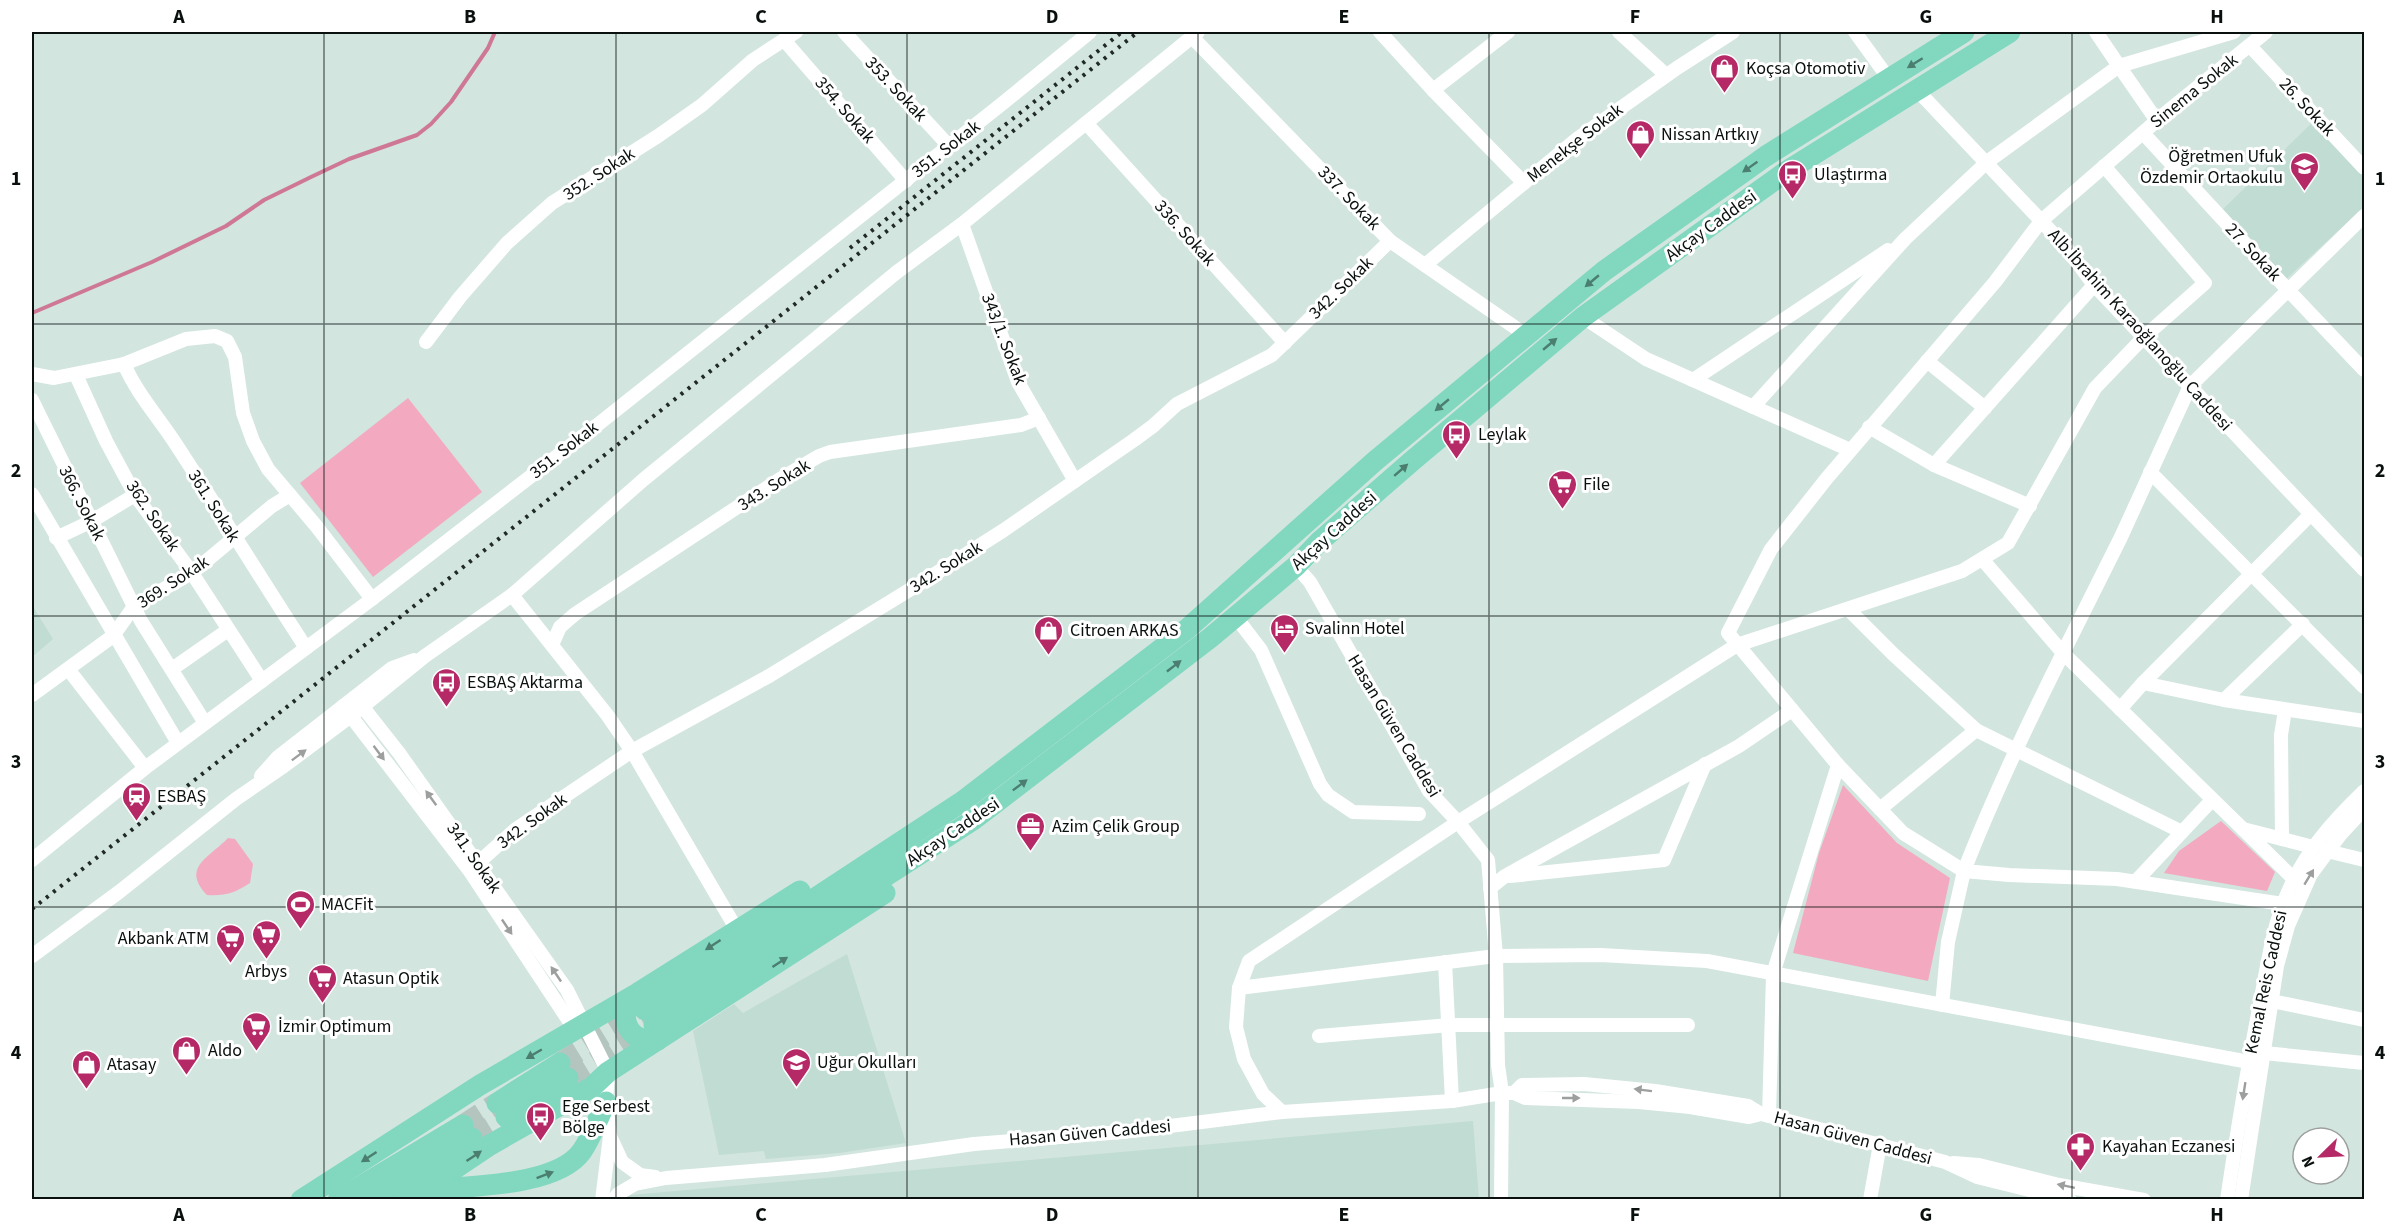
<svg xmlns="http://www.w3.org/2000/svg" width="2396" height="1231" font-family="'Source Sans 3',sans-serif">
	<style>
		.built { fill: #c0dcd3 }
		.green { fill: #f3aac0 }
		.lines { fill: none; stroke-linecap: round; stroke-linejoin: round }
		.stream { stroke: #cf7895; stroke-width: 4 }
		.highway-tunnel { stroke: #b4c5c0; stroke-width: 21; stroke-dasharray: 21 10; stroke-linecap: butt }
		.minor { stroke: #fff; stroke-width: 14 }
		.highway { stroke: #81d8bf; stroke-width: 21 }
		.rail { stroke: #212927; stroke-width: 4; stroke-dasharray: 3 6; stroke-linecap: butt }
		.oneway { fill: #4b7e6f }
		.oneway2 { fill: #9d9f9f }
		.grid { fill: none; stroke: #09100e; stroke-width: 1.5; stroke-opacity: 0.55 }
		.labels { text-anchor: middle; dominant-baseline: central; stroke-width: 6; stroke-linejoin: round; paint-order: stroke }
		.poi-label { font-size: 18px; fill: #09100e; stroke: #fff; text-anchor: start }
		.street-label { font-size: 18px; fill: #09100e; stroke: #fff }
		.neatline { fill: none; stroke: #09100e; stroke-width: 2 }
		.grid-label { font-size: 20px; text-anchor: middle; font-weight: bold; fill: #09100e }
	</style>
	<rect width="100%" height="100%" fill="#d2e5df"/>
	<g class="built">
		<polygon points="2314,121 2364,174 2364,207 2286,279 2223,209"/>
		<polygon points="32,605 53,639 32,657"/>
		<polygon points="847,954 906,1143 839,1153 766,1159 764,1151 719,1155 693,1031 734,1004 743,1013"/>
		<polygon points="1473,1121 1479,1199 617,1200 619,1196"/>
	</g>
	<g class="green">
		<polygon points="408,398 482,492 373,577 300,483"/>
		<polygon points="1843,785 1897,843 1950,878 1928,981 1793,953 1819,853"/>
		<polygon points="2221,821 2275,872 2267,891 2164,873 2179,851"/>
		<path d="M228 838 235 839 253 864 250 883C235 893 225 896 207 895 181 867 209 858 228 838Z"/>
	</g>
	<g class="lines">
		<polyline class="stream" points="32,313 152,262 226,226 264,200 311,177 349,159 417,135 431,124 451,102 488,48 495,32"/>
		<g class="highway-tunnel">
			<polyline points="560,1063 642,1012"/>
			<polyline points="568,1078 649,1028"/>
			<polyline points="463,1125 497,1103"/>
			<polyline points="472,1138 506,1117"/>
		</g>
		<g class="minor">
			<polyline points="844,32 949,146"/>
			<polyline points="1380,32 1433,90 1524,183"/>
			<polyline points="1619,32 1666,75"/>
			<polyline points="1855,32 1889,79"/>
			<polyline points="1192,37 1390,241 1526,335"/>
			<polyline points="784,40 906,181"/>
			<polyline points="2250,46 2364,168"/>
			<polyline points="1916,89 2065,246 2094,285 2364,570"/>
			<polyline points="1433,90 1508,32"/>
			<polyline points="2157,121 2119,66 2234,32"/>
			<polyline points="1086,123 1285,343"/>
			<polyline points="2143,133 2288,290 2364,370"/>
			<polyline points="962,224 1018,382 1075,481"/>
			<polyline points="1425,265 1577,139 1677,68 1733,32"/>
			<polyline points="1583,317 1646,359 1850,450"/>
			<polyline points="426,342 460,297 507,243 552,203 658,136 702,105 753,60 796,32"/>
			<polyline points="1927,361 1985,408"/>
			<path d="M124 364C138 396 161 420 179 449 222 515 263 582 306 648"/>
			<polyline points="32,374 54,378 124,364 186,339 215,336 227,341 235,357 243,413 253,441 268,469 317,527 372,599"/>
			<polyline points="76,375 106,441 135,495 192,573 262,681"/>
			<polyline points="1693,380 1888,250"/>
			<polyline points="32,400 141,621 205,723"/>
			<polyline points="1753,407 1905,239 1987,162 2119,66 2096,32"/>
			<polyline points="1869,427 1934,465"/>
			<polyline points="2150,472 2364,687"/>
			<polyline points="32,494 178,743"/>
			<polyline points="2030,506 1934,465 2094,285"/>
			<polyline points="56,538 90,522 135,495"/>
			<polyline points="1982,559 2063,653 2121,537 2190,386 2364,216"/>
			<polyline points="1296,566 1310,582 1429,791 1458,822 1488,860 1496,956 1498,1065 1502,1093 1501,1200"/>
			<polyline points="512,595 608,716 632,751 737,930"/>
			<polyline points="1848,609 1893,654 1976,730 2182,832"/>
			<polyline points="1235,616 1261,650 1320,784 1328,795 1353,812 1419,814"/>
			<polyline points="552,645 560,627 575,614 780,479 819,456 830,452 1021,425 1039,418"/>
			<polyline points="68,669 145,768"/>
			<polyline points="172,669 228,630"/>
			<polyline points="2143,683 2311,514"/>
			<polyline points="32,695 113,636 135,605 192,573 272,506 290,495"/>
			<polyline points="355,697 399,753 567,990 608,1072 606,1102 610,1136 622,1162 640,1175 655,1177"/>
			<polyline points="2224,700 2303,624"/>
			<polyline points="343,706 469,870 575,1030"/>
			<polyline points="2120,709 2143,683 2224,700 2364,721"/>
			<polyline points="261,776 278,757 392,668 414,660"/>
			<polyline points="1880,809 1976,730"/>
			<polyline points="2243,829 2313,847"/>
			<polyline points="2282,839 2281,735 2285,710"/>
			<polyline points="2327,851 2364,860"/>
			<polyline points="32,860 145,768 372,599 596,426 1003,103 1090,32"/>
			<polyline points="478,863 516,829 632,751 769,676 924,581 1004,530 1134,440 1153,426 1177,404 1272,355 1390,241"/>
			<polyline points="1510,876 1664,860 1705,764"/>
			<polyline points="2136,881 2212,800"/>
			<polyline points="1490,888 1505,876 1739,746 1792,710"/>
			<path d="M2283 904 2117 879 2009 875 1964 871C1993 796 2027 725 2063 653L2294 879"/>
			<polyline points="32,956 119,892 236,799 284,766 351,716 425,656 512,595 643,480 897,272 962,224 1198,32"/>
			<polyline points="1445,962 1452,1101"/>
			<polyline points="1239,988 1496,956 1601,955 1707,961 2249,1062"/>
			<polyline points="2272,1001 2364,1020"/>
			<polyline points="1942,1005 1948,942 1964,871 1903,833 1838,765 1728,633 1771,549 1827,478 1995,282 2041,221 2168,111 2266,32"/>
			<polyline points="1319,1036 1450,1025 1688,1025"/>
			<polyline points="2264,1053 2364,1063"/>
			<polyline points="1514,1093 1522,1085 1584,1084 1655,1091 1748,1106 1761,1114"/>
			<polyline points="1282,1112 1263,1094 1244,1059 1236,1027 1239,988 1249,961 1458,822 1737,645 1962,571 2008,543 2095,388 2144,337 2205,283 2104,166"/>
			<polyline points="1769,1116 1773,974 1838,765"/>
			<polyline points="1953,1163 1979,1165 2059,1185 2144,1200"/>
			<polyline points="602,1200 610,1136"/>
			<polyline points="614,1200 618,1194 635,1184 666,1178 825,1165 974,1144 1122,1132 1282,1112 1452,1101 1502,1093 1514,1093 1525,1098 1639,1102 1690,1107 1749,1117 1761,1114 1769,1116 1945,1162 1977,1177 2070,1200"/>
			<polyline points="1870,1200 1880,1144"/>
			<path d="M2227 1200C2237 1132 2248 1065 2261 998 2268 962 2273 925 2288 892 2305 852 2333 821 2364 791"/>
			<polyline points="2241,1200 2277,966 2288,926 2311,874 2340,835 2364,809"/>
		</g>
		<g class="highway">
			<path d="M638 994 625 1014C626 1034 639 1042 658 1040"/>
			<polyline points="645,1010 963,801 1187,629 1375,461 1604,271 1766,156 1964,32"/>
			<polyline points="654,1025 973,820 1210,638 1296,566 1319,542 1412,461 1583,317 1787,171 2010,32"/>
			<polyline points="497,1103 560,1063"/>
			<polyline points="506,1117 568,1078"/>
			<path d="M425 1190C467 1186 557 1187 582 1151 592 1137 598 1117 606 1102"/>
			<polyline points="301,1200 480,1085 638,993 800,891"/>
			<polyline points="338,1200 463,1125"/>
			<polyline points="373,1200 472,1138"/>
			<polyline points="408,1200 490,1145 592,1087 608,1072 885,893"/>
		</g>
		<g class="rail">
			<polyline points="850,248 1122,32"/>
			<polyline points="32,909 1138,32"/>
		</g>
	</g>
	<defs><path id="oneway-solid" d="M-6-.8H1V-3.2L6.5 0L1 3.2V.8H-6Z" transform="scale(1.5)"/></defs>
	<g class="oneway">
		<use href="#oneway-solid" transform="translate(1915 63) rotate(148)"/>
		<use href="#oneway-solid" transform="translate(1750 167) rotate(145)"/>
		<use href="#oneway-solid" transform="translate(1592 281) rotate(140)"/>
		<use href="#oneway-solid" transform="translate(1550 344) rotate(-40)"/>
		<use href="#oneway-solid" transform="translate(1442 405) rotate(140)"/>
		<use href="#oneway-solid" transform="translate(1401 470) rotate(-41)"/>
		<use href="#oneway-solid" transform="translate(1174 666) rotate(-38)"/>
		<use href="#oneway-solid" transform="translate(1020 785) rotate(-37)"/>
		<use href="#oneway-solid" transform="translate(713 945) rotate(147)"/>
		<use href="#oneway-solid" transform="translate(780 962) rotate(-33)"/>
		<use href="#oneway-solid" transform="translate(534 1054) rotate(150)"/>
		<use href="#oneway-solid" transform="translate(474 1156) rotate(-34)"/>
		<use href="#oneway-solid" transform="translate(369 1157) rotate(147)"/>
		<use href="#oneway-solid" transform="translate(545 1175) rotate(-21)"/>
	</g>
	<g class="oneway2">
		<use href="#oneway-solid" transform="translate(379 753) rotate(53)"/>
		<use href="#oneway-solid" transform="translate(299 755) rotate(-37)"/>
		<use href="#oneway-solid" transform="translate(431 798) rotate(-126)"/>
		<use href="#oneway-solid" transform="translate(2309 877) rotate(-59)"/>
		<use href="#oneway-solid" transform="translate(507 927) rotate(56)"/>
		<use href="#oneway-solid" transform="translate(556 974) rotate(-124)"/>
		<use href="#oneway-solid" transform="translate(1643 1090) rotate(-173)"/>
		<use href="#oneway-solid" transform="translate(2244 1091) rotate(99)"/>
		<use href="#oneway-solid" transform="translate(1571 1098)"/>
		<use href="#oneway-solid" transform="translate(2066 1186) rotate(-168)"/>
	</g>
	<path class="grid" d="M324 32V1200M616 32V1200M907 32V1200M1198 32V1200M1489 32V1200M1780 32V1200M2072 32V1200M32 324H2364M32 616H2364M32 907H2364"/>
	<defs>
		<symbol id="shop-pin" viewBox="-11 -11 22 30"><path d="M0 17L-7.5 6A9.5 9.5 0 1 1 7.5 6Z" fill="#b42966" stroke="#fff"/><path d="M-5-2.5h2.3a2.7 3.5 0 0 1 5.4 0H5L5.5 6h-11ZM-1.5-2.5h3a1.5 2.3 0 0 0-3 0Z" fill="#fff"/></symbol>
		<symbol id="school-pin" viewBox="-11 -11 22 30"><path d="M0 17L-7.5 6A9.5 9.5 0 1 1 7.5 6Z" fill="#b42966" stroke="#fff"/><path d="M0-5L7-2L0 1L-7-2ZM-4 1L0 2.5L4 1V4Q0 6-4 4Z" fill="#fff"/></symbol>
		<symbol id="bus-pin" viewBox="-11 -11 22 30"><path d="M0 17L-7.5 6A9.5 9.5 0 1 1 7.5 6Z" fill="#b42966" stroke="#fff"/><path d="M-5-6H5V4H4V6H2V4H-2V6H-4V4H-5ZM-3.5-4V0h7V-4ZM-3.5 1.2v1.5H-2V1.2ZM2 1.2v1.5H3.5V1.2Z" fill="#fff"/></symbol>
		<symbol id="supermarket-pin" viewBox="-11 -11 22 30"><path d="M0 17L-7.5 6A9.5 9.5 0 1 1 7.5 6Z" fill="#b42966" stroke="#fff"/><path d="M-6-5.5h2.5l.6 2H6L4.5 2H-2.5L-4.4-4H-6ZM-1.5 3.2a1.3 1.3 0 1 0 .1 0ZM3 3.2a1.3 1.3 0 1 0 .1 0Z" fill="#fff"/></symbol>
		<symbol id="hotel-pin" viewBox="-11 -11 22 30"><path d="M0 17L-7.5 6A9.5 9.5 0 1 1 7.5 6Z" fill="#b42966" stroke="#fff"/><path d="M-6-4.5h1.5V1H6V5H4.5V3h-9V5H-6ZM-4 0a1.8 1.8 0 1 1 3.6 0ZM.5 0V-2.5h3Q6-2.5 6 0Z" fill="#fff"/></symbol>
		<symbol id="station-pin" viewBox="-11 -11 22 30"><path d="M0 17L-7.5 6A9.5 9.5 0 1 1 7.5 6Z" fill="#b42966" stroke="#fff"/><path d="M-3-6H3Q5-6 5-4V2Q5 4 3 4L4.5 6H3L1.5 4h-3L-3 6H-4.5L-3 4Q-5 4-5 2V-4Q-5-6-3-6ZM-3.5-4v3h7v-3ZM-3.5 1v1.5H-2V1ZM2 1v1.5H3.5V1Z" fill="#fff"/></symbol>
		<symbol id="office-pin" viewBox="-11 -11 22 30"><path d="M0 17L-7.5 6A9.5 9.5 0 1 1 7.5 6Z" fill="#b42966" stroke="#fff"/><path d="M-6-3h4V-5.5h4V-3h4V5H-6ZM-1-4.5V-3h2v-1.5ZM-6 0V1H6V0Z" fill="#fff"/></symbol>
		<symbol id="stadium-pin" viewBox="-11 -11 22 30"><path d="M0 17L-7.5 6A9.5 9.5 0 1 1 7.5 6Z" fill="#b42966" stroke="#fff"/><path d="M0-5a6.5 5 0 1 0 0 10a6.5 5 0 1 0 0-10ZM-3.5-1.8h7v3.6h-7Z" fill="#fff"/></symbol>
		<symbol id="pharmacy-pin" viewBox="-11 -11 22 30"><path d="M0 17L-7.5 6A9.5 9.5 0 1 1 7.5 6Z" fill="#b42966" stroke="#fff"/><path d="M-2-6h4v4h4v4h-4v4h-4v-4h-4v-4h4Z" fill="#fff"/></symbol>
	</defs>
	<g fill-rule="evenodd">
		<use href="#shop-pin" x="1708" y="52" width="33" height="45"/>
		<use href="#shop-pin" x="1624" y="118" width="33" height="45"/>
		<use href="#school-pin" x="2288" y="150" width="33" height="45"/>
		<use href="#bus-pin" x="1776" y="158" width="33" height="45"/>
		<use href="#bus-pin" x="1440" y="418" width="33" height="45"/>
		<use href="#supermarket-pin" x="1546" y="468" width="33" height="45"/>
		<use href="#hotel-pin" x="1268" y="612" width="33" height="45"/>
		<use href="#shop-pin" x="1032" y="614" width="33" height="45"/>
		<use href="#bus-pin" x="430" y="666" width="33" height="45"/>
		<use href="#station-pin" x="120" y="780" width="33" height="45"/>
		<use href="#office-pin" x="1014" y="810" width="33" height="45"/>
		<use href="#stadium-pin" x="284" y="888" width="33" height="45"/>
		<use href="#supermarket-pin" x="250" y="918" width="33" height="45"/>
		<use href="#supermarket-pin" x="214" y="922" width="33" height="45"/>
		<use href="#supermarket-pin" x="306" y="962" width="33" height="45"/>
		<use href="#supermarket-pin" x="240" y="1010" width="33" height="45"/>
		<use href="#shop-pin" x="170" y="1034" width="33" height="45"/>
		<use href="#school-pin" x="780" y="1046" width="33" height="45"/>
		<use href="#shop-pin" x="70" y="1048" width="33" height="45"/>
		<use href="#bus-pin" x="524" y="1100" width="33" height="45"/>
		<use href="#pharmacy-pin" x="2064" y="1130" width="33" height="45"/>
	</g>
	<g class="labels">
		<g class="poi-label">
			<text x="1746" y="68">Koçsa Otomotiv</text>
			<text x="1661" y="134">Nissan Artkıy</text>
			<text x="2283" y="156" text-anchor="end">Öğretmen Ufuk<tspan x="2283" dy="21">Özdemir Ortaokulu</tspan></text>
			<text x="1814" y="174">Ulaştırma</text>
			<text x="1478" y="434">Leylak</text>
			<text x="1583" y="484">File</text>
			<text x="1305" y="628">Svalinn Hotel</text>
			<text x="1070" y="630">Citroen ARKAS</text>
			<text x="467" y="682">ESBAŞ Aktarma</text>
			<text x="157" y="796">ESBAŞ</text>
			<text x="1052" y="826">Azim Çelik Group</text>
			<text x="321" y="904">MACFit</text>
			<text x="209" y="938" text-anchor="end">Akbank ATM</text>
			<text x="266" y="971" text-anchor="middle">Arbys</text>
			<text x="343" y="978">Atasun Optik</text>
			<text x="278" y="1026">İzmir Optimum</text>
			<text x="208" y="1050">Aldo</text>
			<text x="817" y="1062">Uğur Okulları</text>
			<text x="107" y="1064">Atasay</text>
			<text x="562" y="1106">Ege Serbest<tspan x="562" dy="21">Bölge</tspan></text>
			<text x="2102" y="1146">Kayahan Eczanesi</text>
		</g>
		<g class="street-label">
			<text transform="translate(896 89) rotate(47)">353. Sokak</text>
			<text transform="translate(2194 91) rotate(-39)">Sinema Sokak</text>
			<text transform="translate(2307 107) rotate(47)">26. Sokak</text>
			<text transform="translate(845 110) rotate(49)">354. Sokak</text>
			<text transform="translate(1575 143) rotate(-38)">Menekşe Sokak</text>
			<text transform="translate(946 149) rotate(-38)">351. Sokak</text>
			<text transform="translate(599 174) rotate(-33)">352. Sokak</text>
			<text transform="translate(1349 198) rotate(46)">337. Sokak</text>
			<text transform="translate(1711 226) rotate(-36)">Akçay Caddesi</text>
			<text transform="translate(1185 233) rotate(48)">336. Sokak</text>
			<text transform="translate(2253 252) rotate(47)">27. Sokak</text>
			<text transform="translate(1341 288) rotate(-44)">342. Sokak</text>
			<text transform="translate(2140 330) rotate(48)">Alb.İbrahim Karaoğlanoğlu Caddesi</text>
			<text transform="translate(1004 339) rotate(69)">343/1. Sokak</text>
			<text transform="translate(564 450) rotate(-38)">351. Sokak</text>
			<text transform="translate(774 485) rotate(-32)">343. Sokak</text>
			<text transform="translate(82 503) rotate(63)">366. Sokak</text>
			<text transform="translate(214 506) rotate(58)">361. Sokak</text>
			<text transform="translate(153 516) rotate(56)">362. Sokak</text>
			<text transform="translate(1334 531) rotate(-42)">Akçay Caddesi</text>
			<text transform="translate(946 567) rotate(-32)">342. Sokak</text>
			<text transform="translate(173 582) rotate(-33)">369. Sokak</text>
			<text transform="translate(1394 726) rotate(59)">Hasan Güven Caddesi</text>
			<text transform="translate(532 821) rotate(-36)">342. Sokak</text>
			<text transform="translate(953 832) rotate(-34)">Akçay Caddesi</text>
			<text transform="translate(474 858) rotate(55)">341. Sokak</text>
			<text transform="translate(2266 982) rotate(-78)">Kemal Reis Caddesi</text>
			<text transform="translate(1090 1133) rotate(-5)">Hasan Güven Caddesi</text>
			<text transform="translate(1853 1138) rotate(15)">Hasan Güven Caddesi</text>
		</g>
	</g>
	<rect width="2396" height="1231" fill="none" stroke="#ffffff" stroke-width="66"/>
	<g transform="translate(2321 1156) rotate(246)"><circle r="28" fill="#ffffff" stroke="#9d9f9f" stroke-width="1.5"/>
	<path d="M0-4.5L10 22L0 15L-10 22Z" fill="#b42966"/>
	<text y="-9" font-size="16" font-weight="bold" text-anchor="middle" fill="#09100e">N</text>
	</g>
	<rect x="33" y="33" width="2330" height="1165" class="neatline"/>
	<g class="grid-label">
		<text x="179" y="23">A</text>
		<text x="470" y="23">B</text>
		<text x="761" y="23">C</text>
		<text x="1052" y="23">D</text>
		<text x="1344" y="23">E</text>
		<text x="1635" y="23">F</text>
		<text x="1926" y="23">G</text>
		<text x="2217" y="23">H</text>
		<text x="16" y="185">1</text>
		<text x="2380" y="185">1</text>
		<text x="16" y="477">2</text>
		<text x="2380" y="477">2</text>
		<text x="16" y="768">3</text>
		<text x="2380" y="768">3</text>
		<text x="16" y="1059">4</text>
		<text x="2380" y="1059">4</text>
		<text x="179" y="1221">A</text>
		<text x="470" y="1221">B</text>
		<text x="761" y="1221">C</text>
		<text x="1052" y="1221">D</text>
		<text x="1344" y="1221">E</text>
		<text x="1635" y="1221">F</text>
		<text x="1926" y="1221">G</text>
		<text x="2217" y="1221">H</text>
	</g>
</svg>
